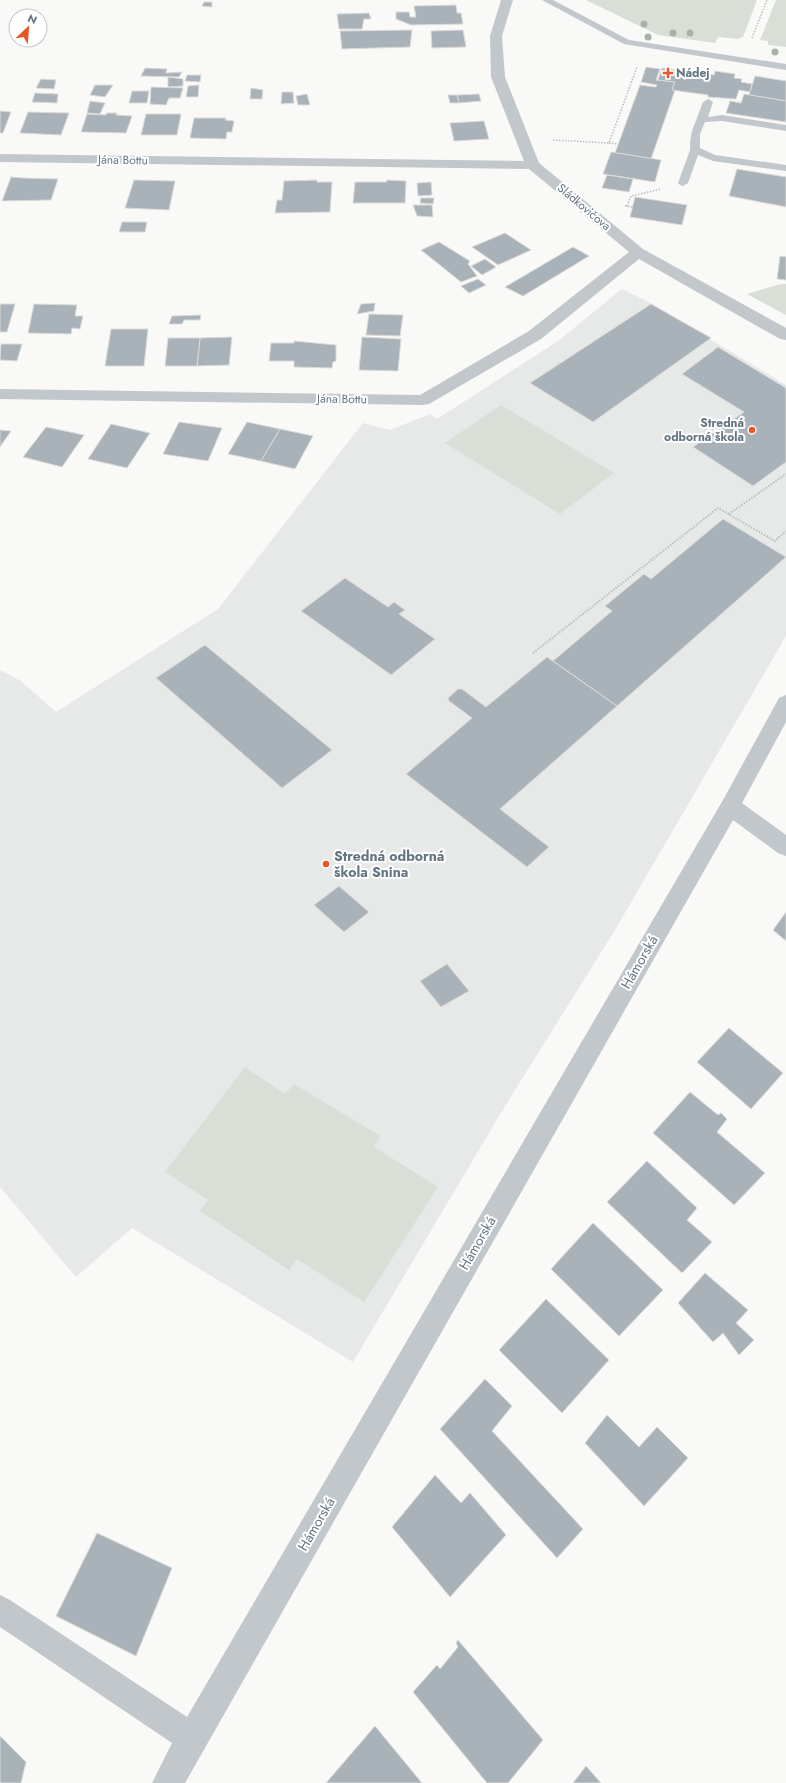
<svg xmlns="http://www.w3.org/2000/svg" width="786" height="1783" font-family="Jost,sans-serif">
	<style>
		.built { fill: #e7e8e8 }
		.green { fill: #d9ded6 }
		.building { fill: #a9b2b9; stroke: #dbdbd9 }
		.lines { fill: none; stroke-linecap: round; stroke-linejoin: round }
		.path-far1 { stroke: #babec1; stroke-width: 1.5; stroke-dasharray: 1.5 1.5; stroke-linecap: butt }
		.path { stroke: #babec1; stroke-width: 2; stroke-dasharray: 1.5 1.5; stroke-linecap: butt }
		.service { fill: #c2c7cb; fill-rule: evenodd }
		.minor { fill: #c2c7cb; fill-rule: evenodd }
		.tree { fill: #a8b3a5 }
		.poi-dot { fill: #ea5526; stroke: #fff; stroke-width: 1.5 }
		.labels { text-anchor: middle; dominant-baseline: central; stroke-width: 4; stroke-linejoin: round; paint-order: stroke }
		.far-poi-label { font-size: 12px; font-weight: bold; fill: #637583; stroke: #fff; text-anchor: start }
		.far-street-label { font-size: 12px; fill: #637583; stroke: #fff }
		.poi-label { font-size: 14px; font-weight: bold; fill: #637583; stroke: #fff; text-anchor: start }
		.street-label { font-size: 14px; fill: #637583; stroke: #fff }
	</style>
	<rect width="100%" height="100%" fill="#f9f9f7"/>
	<polygon class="built" points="622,289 647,301 786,385 786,636 615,930 505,1106 353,1362 132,1228 76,1277 0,1187 0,670 21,681 56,712 218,609 363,423 390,430 430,414 437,419 558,341"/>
	<g class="green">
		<polygon points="586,0 757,0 743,37 741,37 740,39 718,37 715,43 658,35"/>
		<polygon points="776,0 786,0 786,47 768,45 768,41 760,40"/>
		<polygon points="781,284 786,284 786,315 747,294"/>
		<polygon points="501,405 614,473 560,514 445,443"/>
		<polygon points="245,1067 285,1094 294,1084 380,1136 374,1147 438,1187 364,1302 297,1259 289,1270 200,1211 208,1200 165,1172"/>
	</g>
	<g class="building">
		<polygon points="204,2 212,2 212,7 202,6"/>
		<polygon points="456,5 457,13 461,13 463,24 411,25 396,19 396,12 409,12 410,17 416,17 414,6"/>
		<polygon points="369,13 371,19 364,19 362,29 339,29 337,14"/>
		<polygon points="412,30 410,47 342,49 340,31"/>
		<polygon points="463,30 466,47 432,48 431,31"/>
		<polygon points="646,67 660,69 656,80 675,82 672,90 675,90 651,159 615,153 640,85 656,87 657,85 641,82"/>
		<polygon points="145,68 167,69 166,73 182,72 179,77 141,76"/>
		<polygon points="662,68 714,75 715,71 735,74 734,78 742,79 741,82 752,84 750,92 739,90 736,99 708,97 708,95 672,90 675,82 658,80"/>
		<polygon points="187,75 201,75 200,82 185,81"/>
		<polygon points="755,76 786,81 786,101 749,95"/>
		<polygon points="168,77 183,79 183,86 168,87"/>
		<polygon points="41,79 56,80 54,89 36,88"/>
		<polygon points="95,85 113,85 105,97 90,95"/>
		<polygon points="199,85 198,97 186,97 188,86"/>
		<polygon points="151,87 183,88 180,98 169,98 166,105 150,104"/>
		<polygon points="251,88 263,90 262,99 250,99"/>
		<polygon points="132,91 149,91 147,103 129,103"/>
		<polygon points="282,92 293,92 294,103 281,104"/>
		<polygon points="35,93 58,94 57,103 32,102"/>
		<polygon points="307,94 310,105 298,105 296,96"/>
		<polygon points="479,94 481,101 459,103 457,95"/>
		<polygon points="744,94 786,101 786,122 726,113 730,101 741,103"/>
		<polygon points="448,95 457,95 459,103 450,103"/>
		<polygon points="90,101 105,103 100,114 87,113"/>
		<polygon points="0,111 11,112 3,133 0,133"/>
		<polygon points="28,112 69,113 61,135 20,133"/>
		<polygon points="107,113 117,113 116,115 132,116 126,133 81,132 87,114 106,115"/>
		<polygon points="146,114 181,114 177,135 141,135"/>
		<polygon points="194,118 226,118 225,120 234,121 232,132 227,132 226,139 190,138"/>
		<polygon points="484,121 489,139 454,141 450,123"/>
		<polygon points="611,152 661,160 655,182 603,174"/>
		<polygon points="737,169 786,177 786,207 729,196"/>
		<polygon points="607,175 633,179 629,192 602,188"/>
		<polygon points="11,177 24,178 58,179 51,200 2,201"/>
		<polygon points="134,180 175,181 169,210 125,208"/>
		<polygon points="317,180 317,182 332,182 330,212 275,213 277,200 282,200 284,181"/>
		<polygon points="387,180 406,181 405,203 353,203 355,182 386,182"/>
		<polygon points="431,182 432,195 418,196 417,183"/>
		<polygon points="635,197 687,205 682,225 630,217"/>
		<polygon points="421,198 434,198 433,204 420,203"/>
		<polygon points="413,205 432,205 433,217 417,216"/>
		<polygon points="122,222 147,222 145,232 119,232"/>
		<polygon points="505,233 531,250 498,265 472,247"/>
		<polygon points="439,242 470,261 468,264 477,276 461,282 421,250"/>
		<polygon points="573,247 589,256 523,296 505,287"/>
		<polygon points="780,256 786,257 786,280 777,279"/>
		<polygon points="485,259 496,267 482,275 471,266"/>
		<polygon points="478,279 486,285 469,293 461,286"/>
		<polygon points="375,303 374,311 357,314 361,304"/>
		<polygon points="0,304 15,304 7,332 0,332"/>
		<polygon points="34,304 77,305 75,316 83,316 80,329 72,328 71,334 28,333"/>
		<polygon points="651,304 711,338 593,422 530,383"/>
		<polygon points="369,314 403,315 400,336 366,335"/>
		<polygon points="201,315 200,320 184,320 182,324 169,324 172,316"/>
		<polygon points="111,329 148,329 144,366 105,366"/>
		<polygon points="232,337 229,365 197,366 200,338"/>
		<polygon points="362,337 401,339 398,371 359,370"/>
		<polygon points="168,338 200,338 197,366 165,366"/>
		<polygon points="294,341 336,345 336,361 333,362 332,368 294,367 294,361 269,361 271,343 294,343"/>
		<polygon points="1,344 22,344 17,361 0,360"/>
		<polygon points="718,347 786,388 786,462 753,486 693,447 744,412 682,374"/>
		<polygon points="179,422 222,428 208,461 163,454"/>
		<polygon points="247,422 280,429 261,461 228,454"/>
		<polygon points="111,424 150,433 127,468 88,459"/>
		<polygon points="46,427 84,435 62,467 23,457"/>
		<polygon points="280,429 313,436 295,469 261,461"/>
		<polygon points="0,430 11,431 0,447"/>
		<polygon points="723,519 786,557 617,706 553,661 612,611 605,606 644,574 651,579"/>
		<polygon points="345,578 388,607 394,602 405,610 399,614 435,639 391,675 301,611"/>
		<polygon points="205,645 332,750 282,788 156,678"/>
		<polygon points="547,657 617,706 500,809 549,847 527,867 406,774 472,718 449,701 448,698 458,689 462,689 486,707"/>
		<polygon points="339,886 369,912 344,932 314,905"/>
		<polygon points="786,912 786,941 773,930"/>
		<polygon points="447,964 469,991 441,1007 420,981"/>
		<polygon points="729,1028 783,1073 751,1109 697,1062"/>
		<polygon points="690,1092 718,1115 721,1113 727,1119 717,1132 765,1173 734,1205 653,1133"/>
		<polygon points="647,1161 697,1208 687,1220 712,1242 682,1273 607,1202"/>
		<polygon points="593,1223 663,1290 619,1336 551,1269"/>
		<polygon points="705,1273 748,1310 736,1323 754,1340 739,1355 723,1333 713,1342 678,1303"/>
		<polygon points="546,1299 609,1360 562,1413 499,1350"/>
		<polygon points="485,1379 512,1406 492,1431 583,1529 557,1558 440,1429"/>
		<polygon points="607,1415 639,1447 657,1427 688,1458 644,1506 585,1443"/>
		<polygon points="435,1475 461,1503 470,1493 506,1535 450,1597 392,1527"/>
		<polygon points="97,1533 172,1568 136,1656 56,1616"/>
		<polygon points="458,1640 543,1740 508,1783 487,1783 413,1692 437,1665 440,1669 458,1647 456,1643"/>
		<polygon points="375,1726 422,1783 326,1783"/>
		<polygon points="0,1736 26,1762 21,1783 0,1783"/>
		<polygon points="586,1766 601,1783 573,1783"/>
	</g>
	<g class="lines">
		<g class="path-far1">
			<polyline points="752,38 767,0"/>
			<polyline points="553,140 609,143 637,67"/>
			<polyline points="609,143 618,144"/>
			<polyline points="625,206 633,207"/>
			<polyline points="627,206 631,196 661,189"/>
		</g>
		<g class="path">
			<polyline points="729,514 786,474"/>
			<polyline points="533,653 718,508 775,541 786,531"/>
		</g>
		<g class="service">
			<polygon points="542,0 553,0 629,40 786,64 786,70 624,44"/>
			<polygon points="708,99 713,102 708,117 722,115 786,125 786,131 722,121 705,122 700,134 700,148 715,155 786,165 786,171 713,161 698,155 688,183 683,186 680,185 678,183 690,150 690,142 692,131 703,102"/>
		</g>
		<g class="minor">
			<polygon points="501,0 513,0 502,36 505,77 539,163 643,249 786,328 786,340 780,339 639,259 541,339 429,404 423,405 0,399 0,389 420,395 529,331 629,252 529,169 0,162 0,154 524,161 491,77 490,36"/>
			<polygon points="786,695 786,722 742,803 786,835 786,856 778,853 733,820 185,1783 152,1783 172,1743 0,1627 0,1595 10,1600 187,1717 723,800 779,698"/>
		</g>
	</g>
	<g class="tree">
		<circle cx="644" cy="24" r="3.5"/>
		<circle cx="673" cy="33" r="3.5"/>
		<circle cx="690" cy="33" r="3.5"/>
		<circle cx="648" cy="37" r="3.5"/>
		<circle cx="775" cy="52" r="3.5"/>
	</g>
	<g class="poi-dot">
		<path d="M666 67h4v4h4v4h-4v4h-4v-4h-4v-4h4z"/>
		<circle cx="752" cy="430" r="4"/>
		<circle cx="326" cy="864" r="4"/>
	</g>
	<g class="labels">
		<g class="far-poi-label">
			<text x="676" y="73">Nádej</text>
			<text x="744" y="423" text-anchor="end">Stredná<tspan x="744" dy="14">odborná škola</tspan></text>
		</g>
		<g class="far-street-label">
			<text transform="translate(123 160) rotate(1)">Jána Bottu</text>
			<text transform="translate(584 207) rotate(40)">Sládkovičova</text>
			<text transform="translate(342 399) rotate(1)">Jána Bottu</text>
		</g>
		<g class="poi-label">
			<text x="334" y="856">Stredná odborná<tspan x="334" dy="16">škola Snina</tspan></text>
		</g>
		<g class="street-label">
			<text transform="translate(639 962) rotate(-60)">Hámorská</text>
			<text transform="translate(477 1243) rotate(-60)">Hámorská</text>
			<text transform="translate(316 1524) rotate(-60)">Hámorská</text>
		</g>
	</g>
	<g transform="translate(28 28) rotate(26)"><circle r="19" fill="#ffffff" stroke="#c1c8cd"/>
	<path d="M0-3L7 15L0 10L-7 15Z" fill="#ea5526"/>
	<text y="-6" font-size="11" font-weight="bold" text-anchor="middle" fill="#637583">N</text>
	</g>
</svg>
